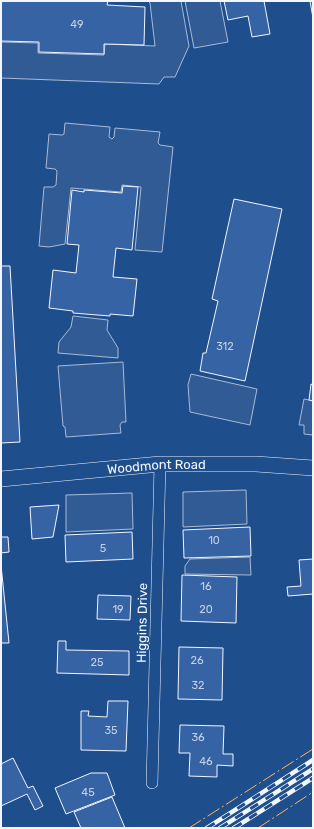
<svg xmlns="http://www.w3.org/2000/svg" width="314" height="829" font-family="Rubik,sans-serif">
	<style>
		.parking { fill: #305b95; stroke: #a8bbd7 }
		.building { fill: #3563a3; stroke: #f2f6ff }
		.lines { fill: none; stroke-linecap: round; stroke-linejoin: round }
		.minor-casing { stroke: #f2f6ff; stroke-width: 12 }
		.secondary-casing { stroke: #f2f6ff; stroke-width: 16 }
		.minor { stroke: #1f4e8c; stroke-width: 11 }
		.secondary { stroke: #1f4e8c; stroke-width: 15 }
		.rail-casing { stroke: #f2f6ff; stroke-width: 4.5 }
		.rail { stroke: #1f4e8c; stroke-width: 3; stroke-dasharray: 9; stroke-linecap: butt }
		.power { stroke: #ffb74d; stroke-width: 1; stroke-dasharray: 14 3 2 3; stroke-linecap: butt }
		.labels { text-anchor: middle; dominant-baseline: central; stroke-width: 3; stroke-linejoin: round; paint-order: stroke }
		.number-label { font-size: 11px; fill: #c3d1e8 }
		.street-label { font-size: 13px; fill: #f2f6ff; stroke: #1f4e8c }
	</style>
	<rect width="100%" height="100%" fill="#1f4e8c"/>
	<g class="parking">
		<polygon points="148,1 181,1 189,46 175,77 164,77 159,84 1,78 1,42 38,43 38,53 104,55 105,44 155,46 150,3"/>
		<polygon points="185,1 220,1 228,42 194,48"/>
		<polygon points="65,123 110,127 109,137 112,139 114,137 115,128 160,132 158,143 160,145 173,147 162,252 135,250 141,187 122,185 121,192 71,188 65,244 49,247 39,246 44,187 53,187 56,185 57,171 55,169 46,168 49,134 62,135 64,134"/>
		<polygon points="73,316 108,320 107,330 118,348 118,358 58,353 59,342 71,327"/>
		<polygon points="123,362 126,422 122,422 120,425 121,433 66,437 65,427 63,426 58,366"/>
		<polygon points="191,374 257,389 250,425 190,412 188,385"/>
		<polygon points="304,399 313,401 313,435 304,434 304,425 299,425"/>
		<polygon points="246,490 247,524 183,527 183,492"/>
		<polygon points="132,493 133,529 66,532 66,495"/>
		<polygon points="250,557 251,575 185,574 185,566 190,559"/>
	</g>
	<g class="building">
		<polygon points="1,1 108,1 107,5 145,7 144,45 104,44 104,54 39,52 39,42 1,41"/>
		<polygon points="224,1 264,1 270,34 252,37 248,16 228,20"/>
		<polygon points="310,1 313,1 313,18"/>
		<polygon points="123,186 138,187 132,250 116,248 113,277 137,279 133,316 110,314 110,316 73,313 73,311 49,308 53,270 76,273 79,245 67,244 72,190 84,192 84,190 122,193"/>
		<polygon points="234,199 282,209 245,381 200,371 203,353 206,353 218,301 212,299"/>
		<polygon points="1,266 10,266 20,442 1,443"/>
		<polygon points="311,384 313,385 313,401 309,400"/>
		<polygon points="59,505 53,537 32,539 30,507"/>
		<polygon points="250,527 251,556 184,558 183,530"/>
		<polygon points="132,532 133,559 66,562 65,535"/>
		<polygon points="1,537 8,537 9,552 1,553"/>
		<polygon points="313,559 313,594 288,596 287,587 301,586 299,560"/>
		<polygon points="1,565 9,643 1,643"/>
		<polygon points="182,575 237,577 236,623 181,621"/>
		<polygon points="98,595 131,596 130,620 97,619"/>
		<polygon points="58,641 66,641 66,650 129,651 129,675 57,673"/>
		<polygon points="179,647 223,648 222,700 178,699"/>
		<polygon points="108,701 128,701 126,751 81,750 81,711 89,711 88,716 107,717"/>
		<polygon points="180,725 224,726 223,754 233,754 233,766 217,765 217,777 189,776 190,753 179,753"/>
		<polygon points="13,758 28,788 33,786 43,806 35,810 27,794 1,806 1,764"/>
		<polygon points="91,773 107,773 115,795 66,814 55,788"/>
		<polygon points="112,797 125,828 81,828 74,812"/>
	</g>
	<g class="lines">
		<defs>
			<polyline id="minor" points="152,783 160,464"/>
			<g id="secondary">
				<path id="s1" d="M1 479 160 464H256L313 468"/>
			</g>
		</defs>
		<use href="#minor" class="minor-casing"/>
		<use href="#secondary" class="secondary-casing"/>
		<use href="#minor" class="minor"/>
		<use href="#secondary" class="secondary"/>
		<defs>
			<g id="rail">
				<polyline points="207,828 313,760"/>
				<polyline points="220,828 313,769"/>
				<polyline points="234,828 313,778"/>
			</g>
		</defs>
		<use href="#rail" class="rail-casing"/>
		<use href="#rail" class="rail"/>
		<g class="power">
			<polyline points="189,828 313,749"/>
			<polyline points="258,828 313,792"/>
		</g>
	</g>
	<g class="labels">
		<g class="number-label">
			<text x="77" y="24">49</text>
			<text x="225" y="346">312</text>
			<text x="214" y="540">10</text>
			<text x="103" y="548">5</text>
			<text x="206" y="586">16</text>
			<text x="118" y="609">19</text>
			<text x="206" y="609">20</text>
			<text x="197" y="660">26</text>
			<text x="97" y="662">25</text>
			<text x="198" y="685">32</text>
			<text x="111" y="730">35</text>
			<text x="198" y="737">36</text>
			<text x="206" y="761">46</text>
			<text x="88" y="792">45</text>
		</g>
		<g class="street-label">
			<text stroke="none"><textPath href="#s1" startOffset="156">Woodmont Road</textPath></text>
			<text transform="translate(142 623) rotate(-89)">Higgins Drive</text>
		</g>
	</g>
	<rect width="314" height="829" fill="none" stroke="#f2f6ff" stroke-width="4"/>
</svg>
